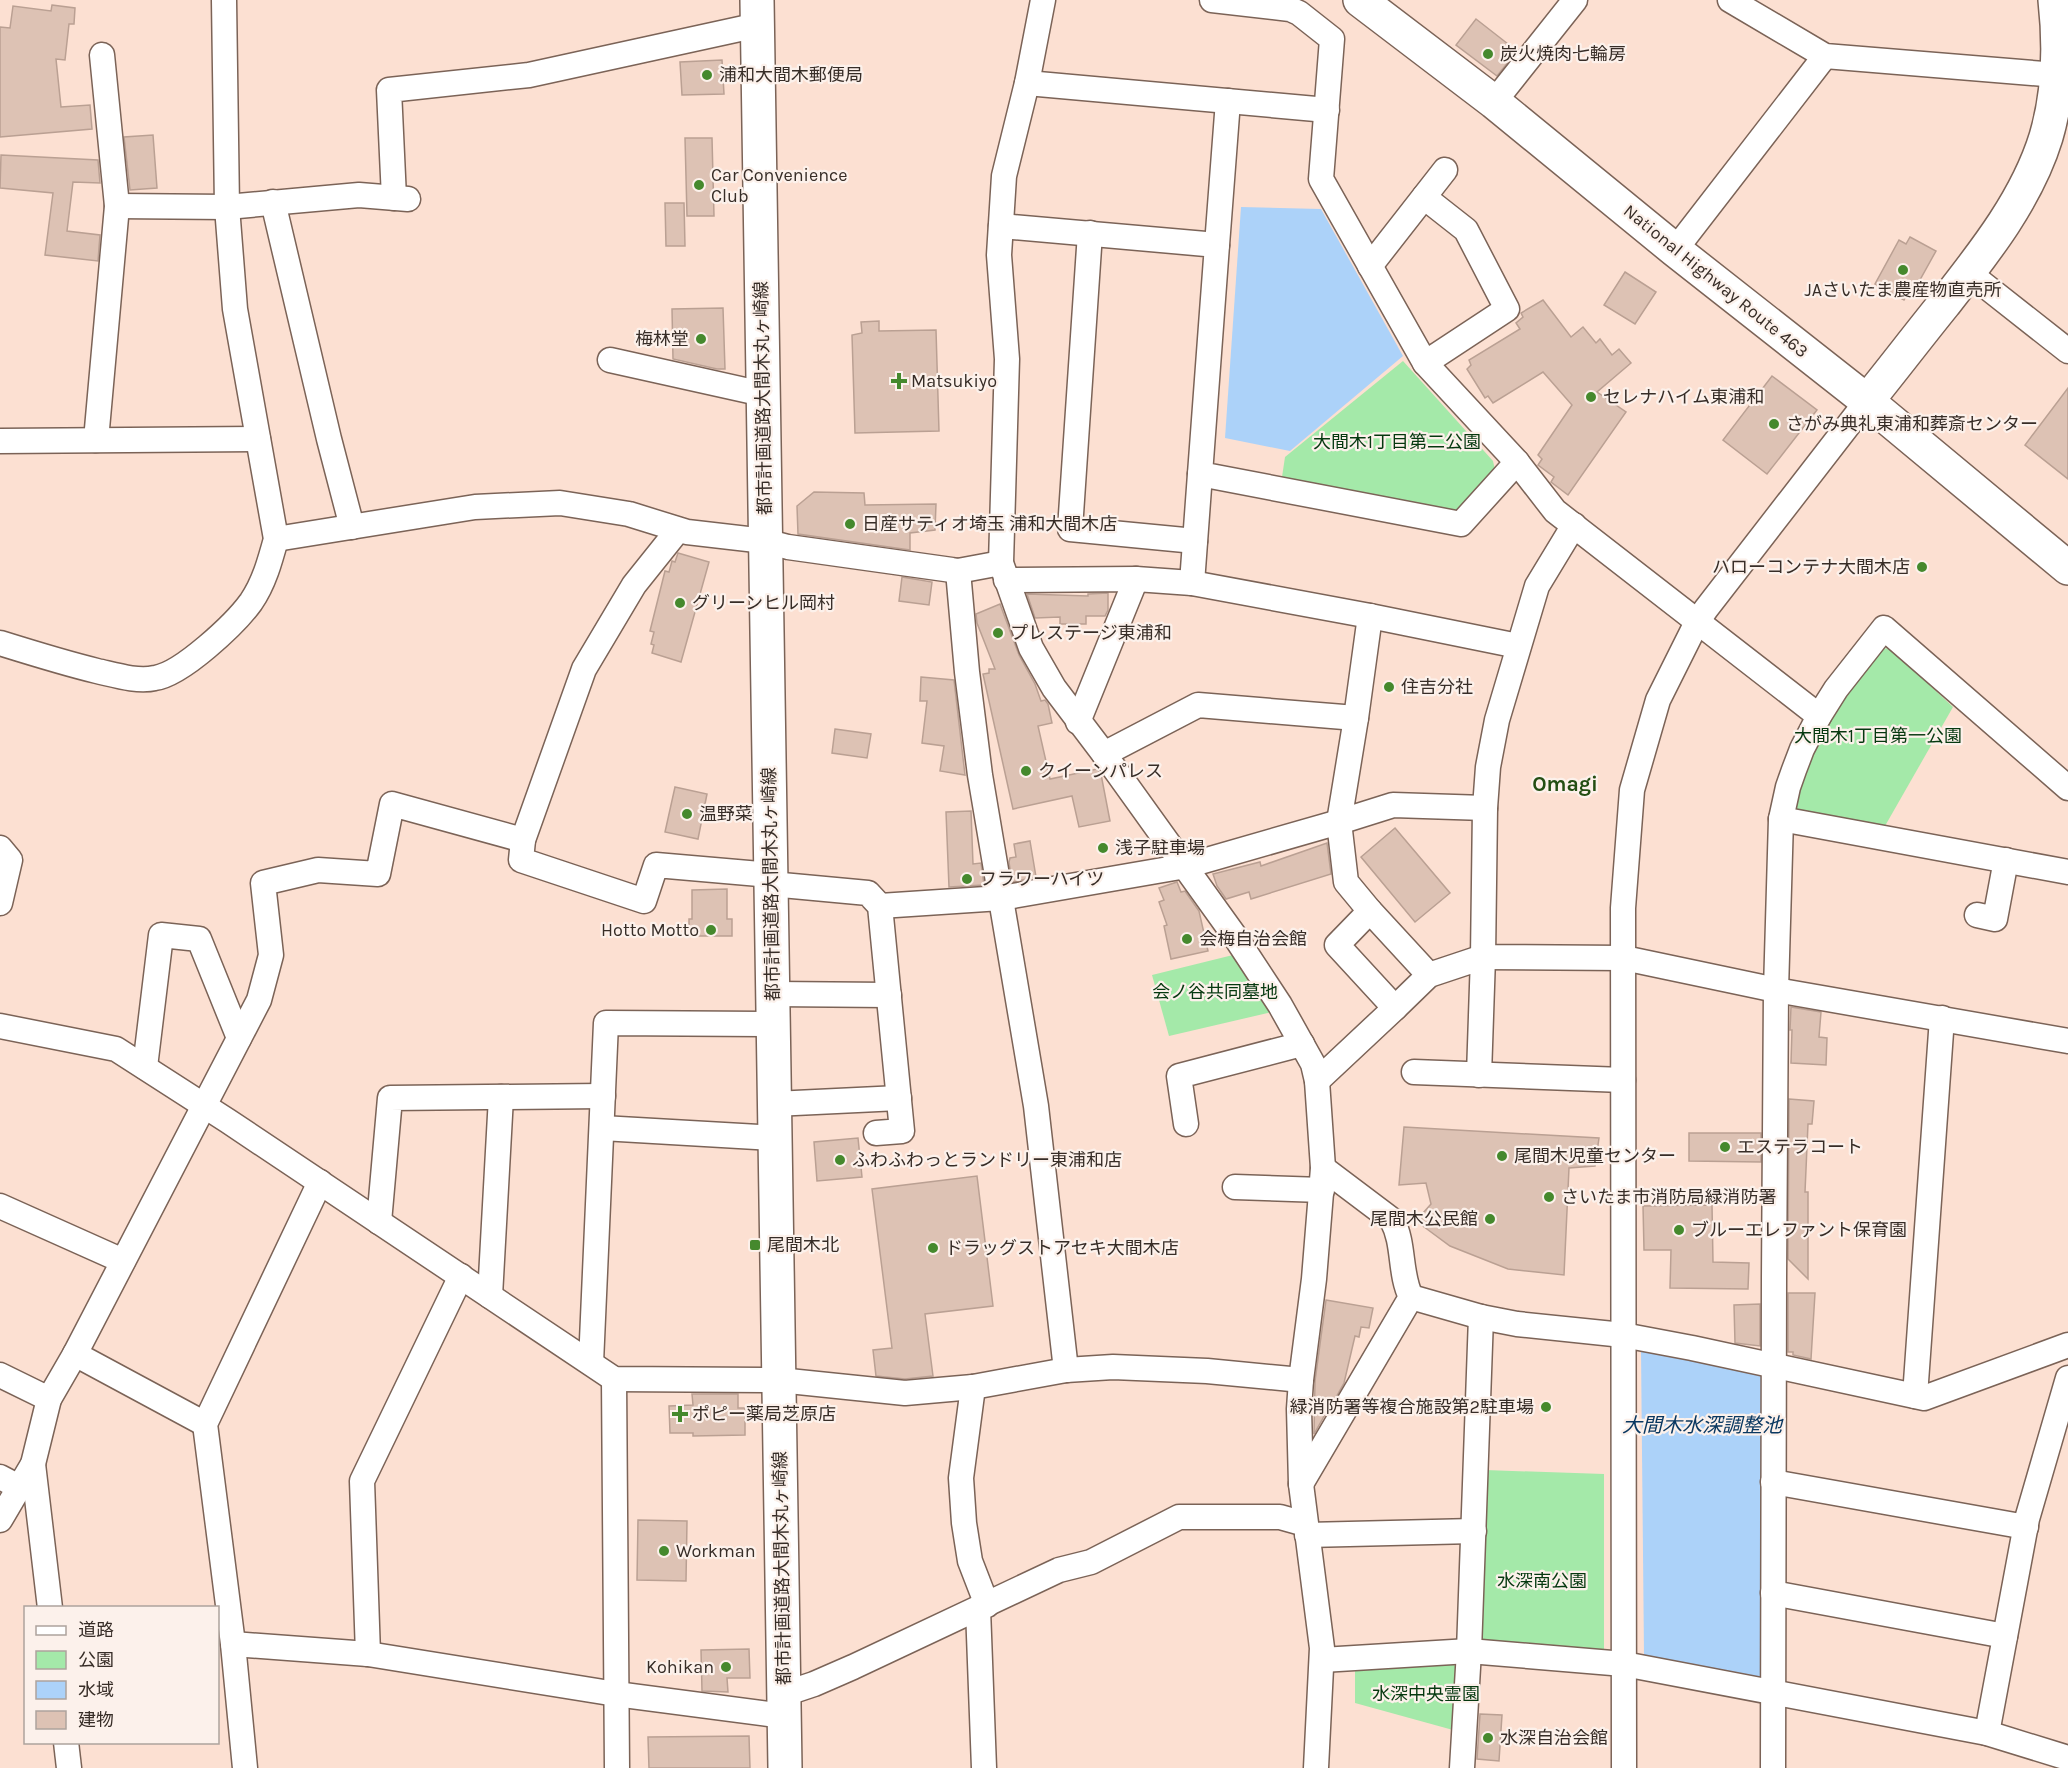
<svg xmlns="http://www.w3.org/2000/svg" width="2068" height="1768" font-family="Karla,'Noto Sans JP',sans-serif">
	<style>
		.green { fill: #a4e9a9 }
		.water { fill: #acd2f9 }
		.building { fill: #ddc2b4; stroke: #baa093; stroke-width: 1.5 }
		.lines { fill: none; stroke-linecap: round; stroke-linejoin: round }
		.street-casing { stroke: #7b6357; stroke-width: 27 }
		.secondary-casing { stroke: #7b6357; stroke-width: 36 }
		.highway-casing { stroke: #7b6357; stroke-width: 36 }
		.street { stroke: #fff; stroke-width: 24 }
		.secondary { stroke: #fff; stroke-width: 33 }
		.highway { stroke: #fff; stroke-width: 33 }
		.poi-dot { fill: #45892d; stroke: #fcf1eb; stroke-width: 2 }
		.labels { text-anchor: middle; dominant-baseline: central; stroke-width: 4.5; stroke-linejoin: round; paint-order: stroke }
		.poi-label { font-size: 18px; fill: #372d27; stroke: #fcf1eb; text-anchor: start }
		.street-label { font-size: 18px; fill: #372d27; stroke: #fcf1eb }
		.park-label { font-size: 18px; fill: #05380f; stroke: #fcf1eb }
		.water-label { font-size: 20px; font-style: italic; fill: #0a3861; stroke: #fcf1eb }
		.quarter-label { font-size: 21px; font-weight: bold; fill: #234e13; stroke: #fcf1eb }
	</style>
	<rect width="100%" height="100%" fill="#fce0d2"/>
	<g class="green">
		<polygon points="1403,361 1493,461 1495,470 1461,509 1446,513 1282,477 1285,457"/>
		<polygon points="1890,648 1953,707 1885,826 1800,813 1794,805 1815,748 1834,707 1880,649"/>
		<polygon points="1233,955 1272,1012 1169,1036 1152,975"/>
		<polygon points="1485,1470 1604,1474 1604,1650 1481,1645"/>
		<polygon points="1452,1663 1457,1668 1453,1730 1355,1703 1355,1671"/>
	</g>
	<g class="water">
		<polygon points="1241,207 1321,209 1403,356 1290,451 1225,438"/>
		<polygon points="1641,1351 1765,1373 1761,1677 1644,1655"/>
	</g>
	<g class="building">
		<polygon points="52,5 75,8 74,24 69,24 65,60 56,59 61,107 90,105 92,129 0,137 0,27 10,28 13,6 51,11"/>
		<polygon points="1476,19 1517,51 1497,76 1456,45"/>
		<polygon points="722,60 724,94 682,95 680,62"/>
		<polygon points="153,135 157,188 130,190 124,137"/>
		<polygon points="685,138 712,138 714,216 687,216"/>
		<polygon points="1,155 98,160 100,183 73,182 67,231 100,235 98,261 45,255 53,193 0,188"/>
		<polygon points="665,203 684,203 685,246 666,246"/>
		<polygon points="1910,237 1936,251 1916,287 1912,285 1904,300 1875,284 1899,240 1906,244"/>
		<polygon points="1625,272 1656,292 1635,324 1604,305"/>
		<polygon points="1543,300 1571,337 1583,327 1596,343 1600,339 1612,355 1619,349 1631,363 1597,392 1626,412 1568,495 1551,482 1554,477 1538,465 1542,459 1538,455 1572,405 1543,372 1493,403 1488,396 1485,398 1467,369 1471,365 1469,360 1520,329 1516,323 1523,317 1521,313"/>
		<polygon points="723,308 725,369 717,369 673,359 672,309"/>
		<polygon points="879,321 879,331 936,330 939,431 855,433 852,335 862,333 861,322"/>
		<polygon points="1772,376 1817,410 1767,474 1723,440"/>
		<polygon points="2068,388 2068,479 2025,445"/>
		<polygon points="814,492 864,493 865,505 936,504 935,530 910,533 910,550 798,534 797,506"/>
		<polygon points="678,553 709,562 681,662 652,653 654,645 651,644 654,632 650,631 665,571 669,572 672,561 675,562"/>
		<polygon points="902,577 932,582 929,605 899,601"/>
		<polygon points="1108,593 1108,610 1105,616 1086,616 1086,624 1060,624 1060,617 1035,618 1027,594 1088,596 1088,594"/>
		<polygon points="1000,604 1019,655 1035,684 1041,701 1045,700 1048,704 1052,723 1038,726 1050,779 1097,769 1101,774 1110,821 1079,827 1072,796 1013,809 983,674 989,673 989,669 995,669 977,623 976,614"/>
		<polygon points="921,677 954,680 965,775 940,771 944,746 922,743 927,701 920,701"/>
		<polygon points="835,729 871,734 867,758 832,753"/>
		<polygon points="675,787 707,794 698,839 665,832"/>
		<polygon points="971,811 973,864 981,863 984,885 949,887 946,812"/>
		<polygon points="1395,828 1450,893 1415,922 1361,857"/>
		<polygon points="1030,841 1036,877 1012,882 1009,862 1010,858 1016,857 1014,844"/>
		<polygon points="1327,843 1331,874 1251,899 1249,892 1226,899 1217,886 1213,874 1260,862 1261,866"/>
		<polygon points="1177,882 1181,892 1185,891 1199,911 1208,951 1171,959 1164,926 1167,925 1159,902 1164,900 1159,888"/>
		<polygon points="727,889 727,919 732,919 732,936 689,936 689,919 692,919 692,890"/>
		<polygon points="1791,1007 1821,1012 1819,1037 1827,1038 1826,1065 1791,1063 1792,1030 1790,1030"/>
		<polygon points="1789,1099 1814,1101 1812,1124 1808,1124 1805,1192 1808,1192 1808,1279 1788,1259"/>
		<polygon points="1404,1127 1599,1138 1595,1166 1569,1168 1564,1275 1508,1269 1450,1246 1416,1221 1431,1204 1426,1183 1399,1185"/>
		<polygon points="1689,1133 1761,1133 1761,1162 1689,1161"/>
		<polygon points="858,1138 862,1177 817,1181 814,1142"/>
		<polygon points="977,1176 993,1306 925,1314 933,1376 905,1379 876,1376 873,1350 892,1348 872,1189"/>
		<polygon points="1712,1205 1713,1262 1749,1263 1748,1289 1670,1288 1671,1250 1644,1250 1643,1206"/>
		<polygon points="1788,1293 1815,1293 1811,1359 1793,1355 1793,1352 1788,1352"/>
		<polygon points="1326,1300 1373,1308 1369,1328 1361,1327 1359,1337 1355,1336 1344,1383 1335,1399 1332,1398 1331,1404 1314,1434 1315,1381"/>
		<polygon points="1760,1304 1760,1346 1735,1343 1734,1305"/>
		<polygon points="692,1394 738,1394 738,1408 745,1408 745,1435 693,1436 693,1433 670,1433 669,1406 693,1405"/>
		<polygon points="638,1520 687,1521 686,1581 637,1580"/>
		<polygon points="749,1649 750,1678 727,1678 728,1692 702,1691 701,1650"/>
		<polygon points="1480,1714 1502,1715 1499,1761 1477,1759"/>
		<polygon points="749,1736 750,1768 649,1768 648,1737"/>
	</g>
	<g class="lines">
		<defs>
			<g id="street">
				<polyline points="1043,0 1027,83 1004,176 999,255 1007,359 1001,563 1031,648 1054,688 1104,754 1234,935 1280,1005 1313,1064 1317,1081 1323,1168 1314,1279 1301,1380 1299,1409 1301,1484 1322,1648 1316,1768"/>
				<polyline points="1212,0 1290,9 1299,13 1332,39 1321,179 1425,363 1517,462"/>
				<polyline points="1730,0 1825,56 2057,75"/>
				<polyline points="1027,83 1327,110"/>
				<polyline points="1494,102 1575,0"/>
				<polyline points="1424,197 1466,230 1507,309 1425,363"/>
				<polyline points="394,198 389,90 529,75 758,25"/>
				<polyline points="273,202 329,439 352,527"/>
				<polyline points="117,206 227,207 359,195 408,199"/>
				<polyline points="1001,226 1217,245 1200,474 1461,524 1517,462 1555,511 1819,716 1802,749 1794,770 1788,787 1781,819 1776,990 1774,1278 1773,1768"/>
				<polyline points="1090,233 1070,529 1195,541"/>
				<polyline points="1217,245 1228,101"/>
				<polyline points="1675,250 1825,56"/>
				<polyline points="1370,266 1445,170"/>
				<polyline points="1969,273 2068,351"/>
				<polyline points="610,360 763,394"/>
				<polyline points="96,440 117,206 102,55"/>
				<polyline points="0,441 258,439"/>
				<polyline points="1574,525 1537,586 1497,720 1488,767 1485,808 1483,957 1624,958 1776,990 2068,1041"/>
				<polyline points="678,530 634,585 584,669 523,840 521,860 644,901 656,865 771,875"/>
				<polyline points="276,539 475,507 560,503 629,514 687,532 765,541 788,547 952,570 958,571 1001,563"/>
				<polyline points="958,571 967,672 980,775 1036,1106 1066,1370"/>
				<polyline points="1006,580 1136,579 1192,583 1370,616 1518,646"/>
				<polyline points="1192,583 1200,474"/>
				<polyline points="1370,616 1356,718 1339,822 1393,805 1485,808"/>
				<path d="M0 643C32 653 64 663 97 671 115 675 137 682 155 678 182 674 235 624 251 602 264 583 270 561 276 539L235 309 227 207 224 0"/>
				<polyline points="1819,716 1836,689 1884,628 2068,788"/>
				<polyline points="1078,722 1136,579"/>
				<polyline points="1104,754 1198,705 1356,718"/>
				<polyline points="1781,819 2068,872"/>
				<polyline points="0,848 10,860 0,903"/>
				<polyline points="771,884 868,893 880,906 902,1131 876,1133"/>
				<polyline points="880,906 1001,898 1186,866 1339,822 1346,882 1370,911 1337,945 1395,1008 1317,1081"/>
				<polyline points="1370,911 1429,975"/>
				<polyline points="1977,915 1995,919 2006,860"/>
				<polyline points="773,994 889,995"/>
				<polyline points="1395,1008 1429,975 1483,957 1479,1075"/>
				<polyline points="0,1026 116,1049 228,1121 614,1379 779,1380 905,1393 973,1387 1066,1370 1113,1367 1207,1371 1301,1380"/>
				<polyline points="145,1067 161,935 199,939 239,1038"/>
				<polyline points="1414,1072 1623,1080"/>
				<polyline points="774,1104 899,1098"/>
				<polyline points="1186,1124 1179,1076 1302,1044"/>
				<polyline points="602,1128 775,1138"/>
				<polyline points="1235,1187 1322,1190"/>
				<polyline points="0,1206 123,1261"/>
				<polyline points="379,1222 390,1098 603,1096"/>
				<polyline points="490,1296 501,1097"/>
				<polyline points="1411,1297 1481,1317 1517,1324 1623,1335 1692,1348 1924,1398 2068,1345"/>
				<polyline points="75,1354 205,1424"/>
				<polyline points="591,1363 606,1023 773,1024"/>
				<polyline points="0,1375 49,1399"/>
				<polyline points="614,1379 617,1768"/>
				<polyline points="973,1387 961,1478 964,1523 970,1561 987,1605"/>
				<polyline points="1915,1396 1942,1018"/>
				<polyline points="33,1464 50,1608"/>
				<polyline points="0,1477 19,1487"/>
				<polyline points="1773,1482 2026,1527"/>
				<path d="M1301 1484 1411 1297C1399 1273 1405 1244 1392 1220L1323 1168"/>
				<polyline points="0,1520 33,1464 49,1399 75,1354 259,1000 271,955 263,883 318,870 378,874 392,804 523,840"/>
				<polyline points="1307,1535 1474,1531"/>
				<polyline points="1773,1593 2005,1636"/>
				<polyline points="978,1609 984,1768"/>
				<polyline points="233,1644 368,1654 616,1694 784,1716"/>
				<polyline points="368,1654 362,1481 461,1276"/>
				<polyline points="1322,1660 1469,1651 1624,1664 1987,1733 2068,1758"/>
				<polyline points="784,1694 814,1684 853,1667 1059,1570 1091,1562 1179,1517 1280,1517 1305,1524"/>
				<polyline points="1987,1733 2027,1519 2068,1378"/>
				<polyline points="66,1742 69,1768"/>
				<polyline points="245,1768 233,1644 205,1424 320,1182"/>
				<polyline points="1462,1768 1469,1651 1481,1317"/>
				<polyline points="1624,1768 1623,908 1632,790 1658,700 1697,622 1706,609 1867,401"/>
			</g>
			<g id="secondary">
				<polyline points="757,0 785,1768"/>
				<path d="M1867 401C1893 369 1918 336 1944 304 1984 253 2027 199 2046 137 2059 93 2060 45 2055 0"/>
			</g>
			<polyline id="highway" points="1360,0 1494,102 1675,250 1867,401 2068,568"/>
		</defs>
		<use href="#street" class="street-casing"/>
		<use href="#secondary" class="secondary-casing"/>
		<use href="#highway" class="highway-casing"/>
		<use href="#street" class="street"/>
		<use href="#secondary" class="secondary"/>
		<use href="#highway" class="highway"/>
	</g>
	<g class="poi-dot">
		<circle cx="1488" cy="54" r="6"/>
		<circle cx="707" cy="75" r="6"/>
		<circle cx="699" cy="185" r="6"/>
		<circle cx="1903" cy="270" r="6"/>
		<circle cx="701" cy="339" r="6"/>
		<path d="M896 372h6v6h6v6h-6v6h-6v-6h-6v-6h6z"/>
		<circle cx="1591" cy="397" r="6"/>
		<circle cx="1774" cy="424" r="6"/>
		<circle cx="850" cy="524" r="6"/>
		<circle cx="1922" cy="567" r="6"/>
		<circle cx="680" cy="603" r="6"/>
		<circle cx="998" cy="633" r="6"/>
		<circle cx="1389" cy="687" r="6"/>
		<circle cx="1026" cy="771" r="6"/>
		<circle cx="687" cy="814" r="6"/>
		<circle cx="1103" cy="848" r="6"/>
		<circle cx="967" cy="879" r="6"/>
		<circle cx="711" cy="930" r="6"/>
		<circle cx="1187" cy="939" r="6"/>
		<circle cx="1725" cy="1147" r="6"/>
		<circle cx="1502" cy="1156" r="6"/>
		<circle cx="840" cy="1160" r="6"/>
		<circle cx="1549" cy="1197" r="6"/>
		<circle cx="1490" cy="1219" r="6"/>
		<circle cx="1679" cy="1230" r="6"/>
		<rect x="749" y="1239" width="12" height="12" rx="3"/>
		<circle cx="933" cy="1248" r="6"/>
		<circle cx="1546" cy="1407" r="6"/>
		<path d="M677 1405h6v6h6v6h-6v6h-6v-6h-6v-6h6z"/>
		<circle cx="664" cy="1551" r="6"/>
		<circle cx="726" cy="1667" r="6"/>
		<circle cx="1488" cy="1738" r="6"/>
	</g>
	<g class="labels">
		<g class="poi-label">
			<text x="1500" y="54">炭火焼肉七輪房</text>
			<text x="719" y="75">浦和大間木郵便局</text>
			<text x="711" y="175">Car Convenience<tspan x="711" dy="21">Club</tspan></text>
			<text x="1903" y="290" text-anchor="middle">JAさいたま農産物直売所</text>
			<text x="689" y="339" text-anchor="end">梅林堂</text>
			<text x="911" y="381">Matsukiyo</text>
			<text x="1603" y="397">セレナハイム東浦和</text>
			<text x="1786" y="424">さがみ典礼東浦和葬斎センター</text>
			<text x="862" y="524">日産サティオ埼玉 浦和大間木店</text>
			<text x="1910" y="567" text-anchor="end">ハローコンテナ大間木店</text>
			<text x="692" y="603">グリーンヒル岡村</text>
			<text x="1010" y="633">プレステージ東浦和</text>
			<text x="1401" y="687">住吉分社</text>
			<text x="1038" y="771">クイーンパレス</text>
			<text x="699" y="814">温野菜</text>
			<text x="1115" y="848">浅子駐車場</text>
			<text x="979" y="879">フラワーハイツ</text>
			<text x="699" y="930" text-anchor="end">Hotto Motto</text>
			<text x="1199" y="939">会梅自治会館</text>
			<text x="1737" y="1147">エステラコート</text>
			<text x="1514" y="1156">尾間木児童センター</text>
			<text x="852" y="1160">ふわふわっとランドリー東浦和店</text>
			<text x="1561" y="1197">さいたま市消防局緑消防署</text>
			<text x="1478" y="1219" text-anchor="end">尾間木公民館</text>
			<text x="1691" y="1230">ブルーエレファント保育園</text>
			<text x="767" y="1245">尾間木北</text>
			<text x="945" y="1248">ドラッグストアセキ大間木店</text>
			<text x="1534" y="1407" text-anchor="end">緑消防署等複合施設第2駐車場</text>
			<text x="692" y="1414">ポピー薬局芝原店</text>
			<text x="676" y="1551">Workman</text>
			<text x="714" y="1667" text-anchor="end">Kohikan</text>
			<text x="1500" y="1738">水深自治会館</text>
		</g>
		<g class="street-label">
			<text transform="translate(1716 281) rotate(39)">National Highway Route 463</text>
			<text transform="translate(763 398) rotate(-91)">都市計画道路大間木丸ヶ崎線</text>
			<text transform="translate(771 884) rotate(-91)">都市計画道路大間木丸ヶ崎線</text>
			<text transform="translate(782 1568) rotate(-91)">都市計画道路大間木丸ヶ崎線</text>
		</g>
		<g class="park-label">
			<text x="1397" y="442">大間木1丁目第二公園</text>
			<text x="1878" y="736">大間木1丁目第一公園</text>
			<text x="1215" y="992">会ノ谷共同墓地</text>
			<text x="1542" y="1581">水深南公園</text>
			<text x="1426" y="1694">水深中央霊園</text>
		</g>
		<g class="water-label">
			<text x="1702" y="1425">大間木水深調整池</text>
		</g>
		<g class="quarter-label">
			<text x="1565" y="784">Omagi</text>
		</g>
	</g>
	<rect x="24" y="1606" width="195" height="138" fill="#fcf1eb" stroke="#ada39d" stroke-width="1.5"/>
	<rect x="36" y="1626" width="30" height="9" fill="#ffffff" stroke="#ada39d" stroke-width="1.5"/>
	<text x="78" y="1636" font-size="18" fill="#372d27">道路</text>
	<rect x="36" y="1651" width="30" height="18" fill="#a4e9a9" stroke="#ada39d" stroke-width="1.5"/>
	<text x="78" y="1666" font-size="18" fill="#372d27">公園</text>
	<rect x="36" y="1681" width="30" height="18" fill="#acd2f9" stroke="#ada39d" stroke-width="1.5"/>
	<text x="78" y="1696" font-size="18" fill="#372d27">水域</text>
	<rect x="36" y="1711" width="30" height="18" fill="#ddc2b4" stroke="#ada39d" stroke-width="1.5"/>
	<text x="78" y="1726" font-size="18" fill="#372d27">建物</text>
</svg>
